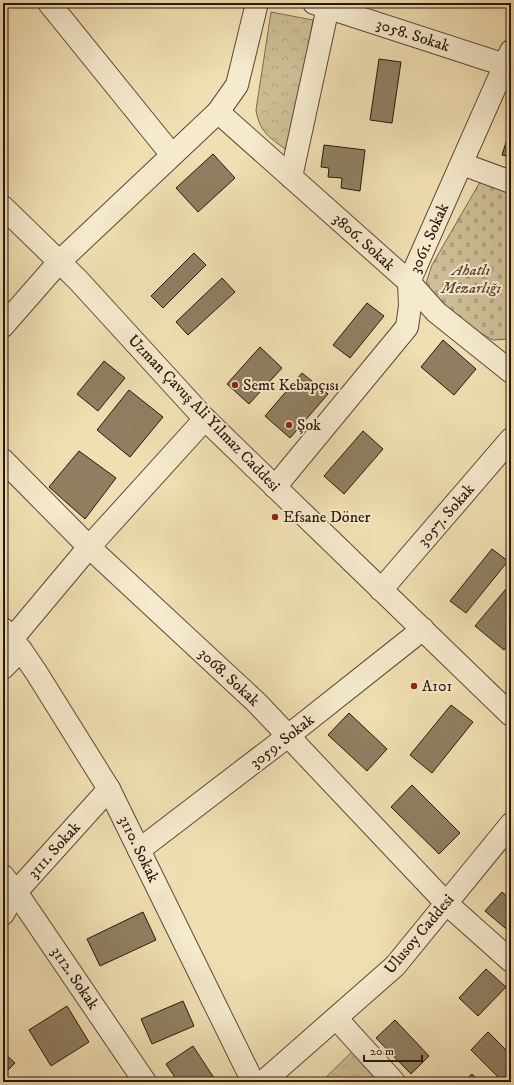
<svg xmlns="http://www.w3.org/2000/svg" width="514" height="1085" font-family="'IM FELL DW Pica',serif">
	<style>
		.forest { fill: url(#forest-crowns); stroke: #7c6a50 }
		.cemetery { fill: url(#cemetery-stones); stroke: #7c6a50 }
		.building { fill: #907f62; stroke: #29160b }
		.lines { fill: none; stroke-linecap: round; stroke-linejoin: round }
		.minor-casing { stroke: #5b4835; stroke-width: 24 }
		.minor { stroke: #f5eacd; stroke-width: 22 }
		.poi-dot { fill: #8f2418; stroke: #f5eacd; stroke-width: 1.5 }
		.labels { text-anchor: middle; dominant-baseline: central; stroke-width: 4; stroke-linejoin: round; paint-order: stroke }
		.street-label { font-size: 16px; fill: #29160b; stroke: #f5eacd }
		.park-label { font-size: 16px; font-style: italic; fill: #5b4835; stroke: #f5eacd }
		.poi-label { font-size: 16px; fill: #29160b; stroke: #f5eacd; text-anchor: start }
	</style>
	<defs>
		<pattern id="forest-crowns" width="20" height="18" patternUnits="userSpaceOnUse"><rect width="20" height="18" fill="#cebd96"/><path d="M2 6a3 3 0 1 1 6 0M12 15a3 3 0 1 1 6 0" fill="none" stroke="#b1a280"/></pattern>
		<pattern id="cemetery-stones" width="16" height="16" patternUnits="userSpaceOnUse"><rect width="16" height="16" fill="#cebd96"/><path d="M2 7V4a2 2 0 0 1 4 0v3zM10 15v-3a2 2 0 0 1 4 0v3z" fill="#b1a280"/></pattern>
	</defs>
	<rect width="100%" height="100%" fill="#f0dfb2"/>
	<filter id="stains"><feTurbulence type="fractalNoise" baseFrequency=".005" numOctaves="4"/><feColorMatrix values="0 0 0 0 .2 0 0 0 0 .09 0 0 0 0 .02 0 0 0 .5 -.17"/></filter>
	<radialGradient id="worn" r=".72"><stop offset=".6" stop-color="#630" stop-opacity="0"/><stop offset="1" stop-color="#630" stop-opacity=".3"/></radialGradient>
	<g class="forest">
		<path d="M271 12 313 20 289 152C271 138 260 134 256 110Z"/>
		<polygon points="356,1048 386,1082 321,1082"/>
	</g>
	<polygon class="cemetery" points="480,182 511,192 511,339 493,340 447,314 424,289 432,265"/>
	<g class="building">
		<polygon points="379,59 401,62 392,123 370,120"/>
		<polygon points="511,127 511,157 502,155"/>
		<polygon points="324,145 365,150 360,191 341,188 342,178 328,177 329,168 321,167"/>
		<polygon points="213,154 235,178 198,212 176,188"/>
		<polygon points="194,253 206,265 163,308 151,296"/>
		<polygon points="222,278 235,292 188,335 176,322"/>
		<polygon points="367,303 384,316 350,358 333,345"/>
		<polygon points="443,340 476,369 454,395 421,367"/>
		<polygon points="260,347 282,368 249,404 227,384"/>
		<polygon points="104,361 125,378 98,411 77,394"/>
		<polygon points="302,373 328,394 290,438 265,416"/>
		<polygon points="129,390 163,417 130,457 97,430"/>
		<polygon points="363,431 383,449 344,494 324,476"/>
		<polygon points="79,451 116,478 85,519 49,487"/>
		<polygon points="492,549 508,561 466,613 450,601"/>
		<polygon points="511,583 511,641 504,650 475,626"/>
		<polygon points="451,705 473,722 432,773 410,755"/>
		<polygon points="349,713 387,749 367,771 328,735"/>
		<polygon points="412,785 460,833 439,854 391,807"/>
		<polygon points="502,892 511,900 511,933 485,911"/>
		<polygon points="143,912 156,940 100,966 87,939"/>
		<polygon points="486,969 506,987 478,1016 459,998"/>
		<polygon points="183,1001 194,1026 152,1044 141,1019"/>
		<polygon points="67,1006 89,1042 51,1066 29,1030"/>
		<polygon points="395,1020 429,1056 411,1074 376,1038"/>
		<polygon points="488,1032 511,1055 511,1082 503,1082 471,1050"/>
		<polygon points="193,1046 214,1078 208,1082 178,1082 166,1064"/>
		<polygon points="3,1052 15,1063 3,1075"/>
		<polygon points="472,1074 480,1082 463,1082"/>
	</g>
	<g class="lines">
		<defs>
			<g id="minor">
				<polyline points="49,3 172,155"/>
				<polyline points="314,3 511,67"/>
				<polyline points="218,112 409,282 436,312 511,372"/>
				<polyline points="462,164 511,182"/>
				<polyline points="291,177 328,7"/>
				<polyline points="3,207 78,280 205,419 511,715"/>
				<polyline points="3,326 59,262 218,112 237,85 257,3"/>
				<polyline points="3,460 89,547 257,703 446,903 511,961"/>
				<polyline points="275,487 407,327 410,306 409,282 511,51"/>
				<polyline points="381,590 511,439"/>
				<polyline points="3,629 21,650 36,672 109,789 253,1082"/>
				<polyline points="12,639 89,547 205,419"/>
				<polyline points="3,668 21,650"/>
				<polyline points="139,850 288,736 423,629"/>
				<polyline points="3,876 16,892 145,1082"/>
				<polyline points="3,914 16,892 109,789"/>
				<polyline points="336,1018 394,1082"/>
				<polyline points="263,1082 395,966 511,824"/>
			</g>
		</defs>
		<use href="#minor" class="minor-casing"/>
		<use href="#minor" class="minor"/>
	</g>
	<g class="poi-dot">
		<circle cx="235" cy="385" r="4"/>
		<circle cx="289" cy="425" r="4"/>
		<circle cx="275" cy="517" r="4"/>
		<circle cx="414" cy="686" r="4"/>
	</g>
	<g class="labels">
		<g class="street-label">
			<text transform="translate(413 35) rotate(18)">3058. Sokak</text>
			<text transform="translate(429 238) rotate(-66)">3061. Sokak</text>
			<text transform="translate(364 242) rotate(42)">3806. Sokak</text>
			<text transform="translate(204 413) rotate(46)">Uzman Çavuş Ali Yılmaz Caddesi</text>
			<text transform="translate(446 515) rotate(-49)">3057. Sokak</text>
			<text transform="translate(229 677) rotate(43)">3068. Sokak</text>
			<text transform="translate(282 741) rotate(-38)">3059. Sokak</text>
			<text transform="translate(139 849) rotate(64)">3110. Sokak</text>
			<text transform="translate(54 850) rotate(-48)">3111. Sokak</text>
			<text transform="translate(419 934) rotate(-50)">Ulusoy Caddesi</text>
			<text transform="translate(75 978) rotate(56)">3112. Sokak</text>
		</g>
		<g class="park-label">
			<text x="471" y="270">Ahatlı<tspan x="471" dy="18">Mezarlığı</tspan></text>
		</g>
		<g class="poi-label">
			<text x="243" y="385">Semt Kebapçısı</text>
			<text x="297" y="425">Şok</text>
			<text x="283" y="517">Efsane Döner</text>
			<text x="422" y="686">A101</text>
		</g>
	</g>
	<rect width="514" height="1085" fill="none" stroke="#f0dfb2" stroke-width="16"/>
	<rect x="4" y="4" width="506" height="1077" fill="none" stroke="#29160b" stroke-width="2"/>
	<rect x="8" y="8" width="498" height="1069" fill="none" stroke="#29160b"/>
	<path d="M364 1055v6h58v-6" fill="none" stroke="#29160b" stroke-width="2"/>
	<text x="370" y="1055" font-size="12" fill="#29160b" stroke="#f5eacd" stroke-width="3" paint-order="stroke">20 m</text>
	<rect width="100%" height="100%" filter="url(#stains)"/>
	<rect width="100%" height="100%" fill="url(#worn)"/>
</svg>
